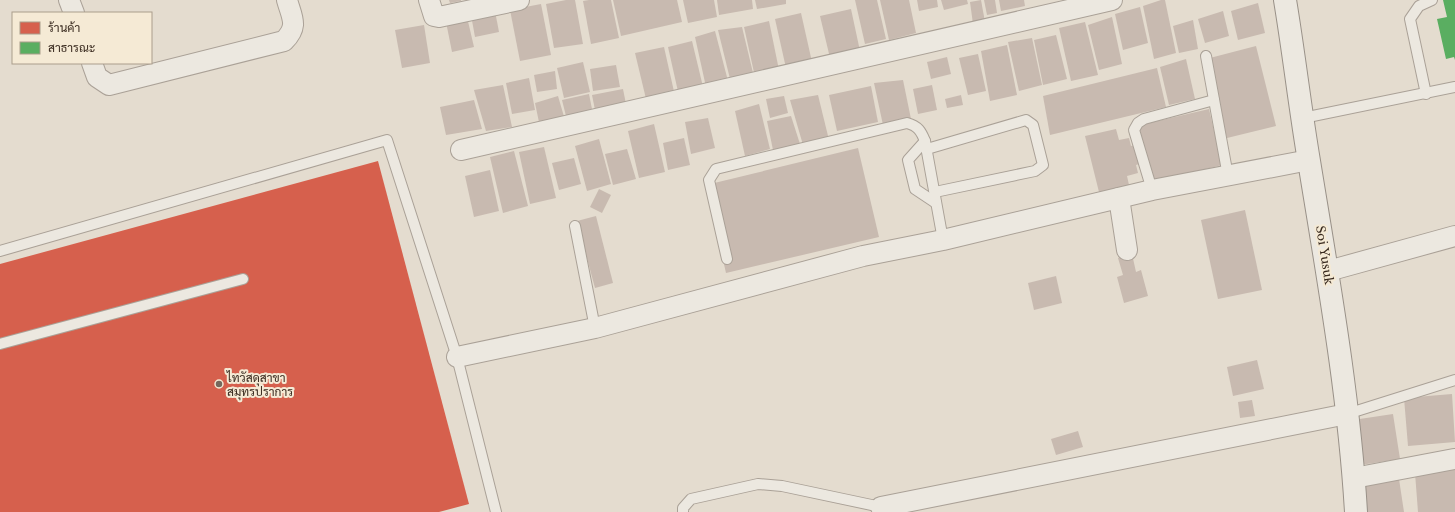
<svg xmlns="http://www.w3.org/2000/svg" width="1455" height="512" font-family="'Libre Baskerville',Sarabun,serif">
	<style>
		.shops { fill: #d6604d }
		.public { fill: #5aae61 }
		.building { fill: #c8bab0 }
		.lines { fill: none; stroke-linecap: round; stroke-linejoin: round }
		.lane-casing { stroke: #aaa197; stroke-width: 12 }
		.street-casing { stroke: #aaa197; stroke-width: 22 }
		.secondary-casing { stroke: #999188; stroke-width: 24 }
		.lane { stroke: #ece8e0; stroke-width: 10 }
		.street { stroke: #ece8e0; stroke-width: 20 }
		.secondary { stroke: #ece8e0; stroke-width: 22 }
		.poi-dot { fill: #75685d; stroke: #f5ead5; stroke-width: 1.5 }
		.labels { text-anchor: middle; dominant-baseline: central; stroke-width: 4; stroke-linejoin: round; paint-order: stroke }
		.street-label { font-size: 12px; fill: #392a1f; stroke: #f5ead5 }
		.poi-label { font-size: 12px; fill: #392a1f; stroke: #f5ead5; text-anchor: start }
	</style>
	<rect width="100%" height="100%" fill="#e4dccf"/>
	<polygon class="shops" points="378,161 469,504 439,512 0,512 0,264"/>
	<polygon class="public" points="1443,0 1455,0 1455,60 1454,57 1446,59 1437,19 1447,17"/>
	<g class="building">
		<polygon points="449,0 461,0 461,1 450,3"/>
		<polygon points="566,0 575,0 583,44 554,48 546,4"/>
		<polygon points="589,0 611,0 619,38 591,44 583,1"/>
		<polygon points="613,0 677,0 682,22 621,36"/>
		<polygon points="683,0 714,0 717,17 688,23"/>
		<polygon points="717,0 752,0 753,9 719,15"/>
		<polygon points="755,0 786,0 786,4 757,9"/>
		<polygon points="855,0 877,0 886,39 865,44"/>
		<polygon points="880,0 909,0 916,33 889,40"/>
		<polygon points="917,0 937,0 938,7 919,11"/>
		<polygon points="941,0 967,0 968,4 944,10"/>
		<polygon points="981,0 985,22 973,24 970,2"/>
		<polygon points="984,0 995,0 997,13 987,15"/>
		<polygon points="999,0 1024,0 1025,6 1001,11"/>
		<polygon points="1161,0 1165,0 1176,53 1154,59 1143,6"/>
		<polygon points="1258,3 1265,33 1238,40 1231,11"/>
		<polygon points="541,4 551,55 520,61 510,10"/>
		<polygon points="1140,7 1148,43 1123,50 1115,14"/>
		<polygon points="851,9 860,51 830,58 820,16"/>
		<polygon points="495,11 499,32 475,37 471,15"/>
		<polygon points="1223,11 1229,36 1205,43 1198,19"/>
		<polygon points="801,13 812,62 786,68 775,19"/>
		<polygon points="467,17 474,47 452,52 446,22"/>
		<polygon points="1112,17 1122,64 1099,70 1088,25"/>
		<polygon points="1193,20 1198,49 1179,53 1173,26"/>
		<polygon points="769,21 779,70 755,77 744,27"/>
		<polygon points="1085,22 1098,75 1071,81 1059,28"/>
		<polygon points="424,25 430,63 402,68 395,30"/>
		<polygon points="742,27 754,77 731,83 718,30"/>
		<polygon points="715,31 728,81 706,87 695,37"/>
		<polygon points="1056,35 1067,79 1043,85 1034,40"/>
		<polygon points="1032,38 1042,85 1019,91 1008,42"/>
		<polygon points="692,41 704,91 679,96 668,47"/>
		<polygon points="1007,45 1017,95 990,101 981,51"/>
		<polygon points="1256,46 1276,126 1227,138 1206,59"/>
		<polygon points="664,47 675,96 647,103 635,53"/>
		<polygon points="978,54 986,91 968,95 959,58"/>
		<polygon points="947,57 951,74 931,79 927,62"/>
		<polygon points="1186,59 1195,99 1169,105 1160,67"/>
		<polygon points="583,62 590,92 564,98 557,68"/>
		<polygon points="616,65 620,87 593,91 590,69"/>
		<polygon points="1157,68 1166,107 1050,135 1043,96"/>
		<polygon points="555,71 557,89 537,92 534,75"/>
		<polygon points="529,78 535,110 512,114 506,83"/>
		<polygon points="903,80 911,119 883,125 874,83"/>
		<polygon points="503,85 512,127 486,131 474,90"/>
		<polygon points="932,85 937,110 918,114 913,89"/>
		<polygon points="871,86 878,122 837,131 829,95"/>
		<polygon points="623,89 627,109 596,115 592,95"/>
		<polygon points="589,94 593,114 567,120 562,100"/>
		<polygon points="818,95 829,140 803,145 790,100"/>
		<polygon points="961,95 963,105 947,108 945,99"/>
		<polygon points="558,96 565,120 540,127 535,103"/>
		<polygon points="784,96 788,113 770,118 766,99"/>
		<polygon points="474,100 482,129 446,135 440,107"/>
		<polygon points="759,104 770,149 745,156 735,111"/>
		<polygon points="1209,109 1222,165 1146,184 1132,127"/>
		<polygon points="791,116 800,144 773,150 767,121"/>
		<polygon points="708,118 715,148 691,154 685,122"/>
		<polygon points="654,124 665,172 639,178 628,131"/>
		<polygon points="1116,129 1119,140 1129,138 1131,146 1135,145 1139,164 1136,165 1138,173 1127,176 1129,185 1099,192 1085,136"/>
		<polygon points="684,138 690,165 668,170 663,143"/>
		<polygon points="599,139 611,184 587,191 575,146"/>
		<polygon points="544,147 556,198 530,204 519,152"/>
		<polygon points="858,148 879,237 726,273 706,185"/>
		<polygon points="627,149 636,179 613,185 605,154"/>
		<polygon points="514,151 528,206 503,213 490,157"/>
		<polygon points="574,158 581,184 559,190 552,163"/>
		<polygon points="490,170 499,211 474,217 465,176"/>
		<polygon points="599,189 611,195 602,213 590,207"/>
		<polygon points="1245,210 1262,290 1218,299 1201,220"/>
		<polygon points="596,216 613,283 595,288 577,221"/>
		<polygon points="1132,254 1136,272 1141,270 1148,296 1124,303 1117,277 1123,275 1118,258"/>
		<polygon points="1056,276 1062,303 1034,310 1028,283"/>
		<polygon points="1257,360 1264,389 1233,396 1227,367"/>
		<polygon points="1452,394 1455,442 1408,446 1404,398"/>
		<polygon points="1252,400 1255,416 1240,418 1238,402"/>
		<polygon points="1393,414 1400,459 1360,465 1353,420"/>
		<polygon points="1078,431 1083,447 1056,455 1051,439"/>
		<polygon points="1455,468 1455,512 1418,512 1415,473"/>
		<polygon points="1399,479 1404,512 1361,512 1357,485"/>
	</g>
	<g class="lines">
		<defs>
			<g id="lane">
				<polyline points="1206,56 1228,176"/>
				<polyline points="1426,94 1410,19 1419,6 1432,0"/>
				<polyline points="1303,118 1455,87"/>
				<polyline points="925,141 908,160 915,189 936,203"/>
				<polyline points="927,149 1026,120 1033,125 1043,165 1035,171 935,192"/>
				<polyline points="1152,190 1134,130 1138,123 1144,119 1214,100"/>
				<polyline points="575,226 595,328"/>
				<polyline points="0,251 387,140 457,357 496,512"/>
				<path d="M727 259 709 180 716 169 907 123C918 126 921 131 925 141L943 240"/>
				<polyline points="0,344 243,279"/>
				<polyline points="1347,414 1455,380"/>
				<polyline points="683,512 683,508 691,499 758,484 782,486 881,507 881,510"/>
			</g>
			<g id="street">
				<polyline points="69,0 74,13"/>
				<polyline points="429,0 434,16 439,17 519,0"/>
				<path d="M92 63 97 77 109 85 284 41C299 26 292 18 287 0"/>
				<polyline points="461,150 1112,0"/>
				<polyline points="1119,198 1127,250"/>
				<polyline points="1328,271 1455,236"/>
				<polyline points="457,357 595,328 863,256 943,240 1152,190 1309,160"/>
				<polyline points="1354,478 1454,459"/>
				<polyline points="881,507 1347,414"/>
			</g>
			<path id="secondary" d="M1285 0C1294 54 1300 108 1309 161 1328 278 1349 394 1356 512"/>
		</defs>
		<use href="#lane" class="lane-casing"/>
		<use href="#street" class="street-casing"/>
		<use href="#secondary" class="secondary-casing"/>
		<use href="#lane" class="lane"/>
		<use href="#street" class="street"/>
		<use href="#secondary" class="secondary"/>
	</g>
	<circle class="poi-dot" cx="219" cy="384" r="4"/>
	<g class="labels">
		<g class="street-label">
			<text transform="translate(1325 255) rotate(81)">Soi Yusuk</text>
		</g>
		<g class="poi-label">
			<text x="227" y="377">ไทวัสดุสาขา<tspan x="227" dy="14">สมุทรปราการ</tspan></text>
		</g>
	</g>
	<rect x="12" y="12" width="140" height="52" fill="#f5ead5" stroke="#aa9d8c"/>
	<rect x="20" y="22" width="20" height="12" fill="#d6604d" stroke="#aa9d8c"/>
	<text x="48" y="32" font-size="12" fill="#392a1f">ร้านค้า</text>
	<rect x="20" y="42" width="20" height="12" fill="#5aae61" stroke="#aa9d8c"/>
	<text x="48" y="52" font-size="12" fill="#392a1f">สาธารณะ</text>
</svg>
